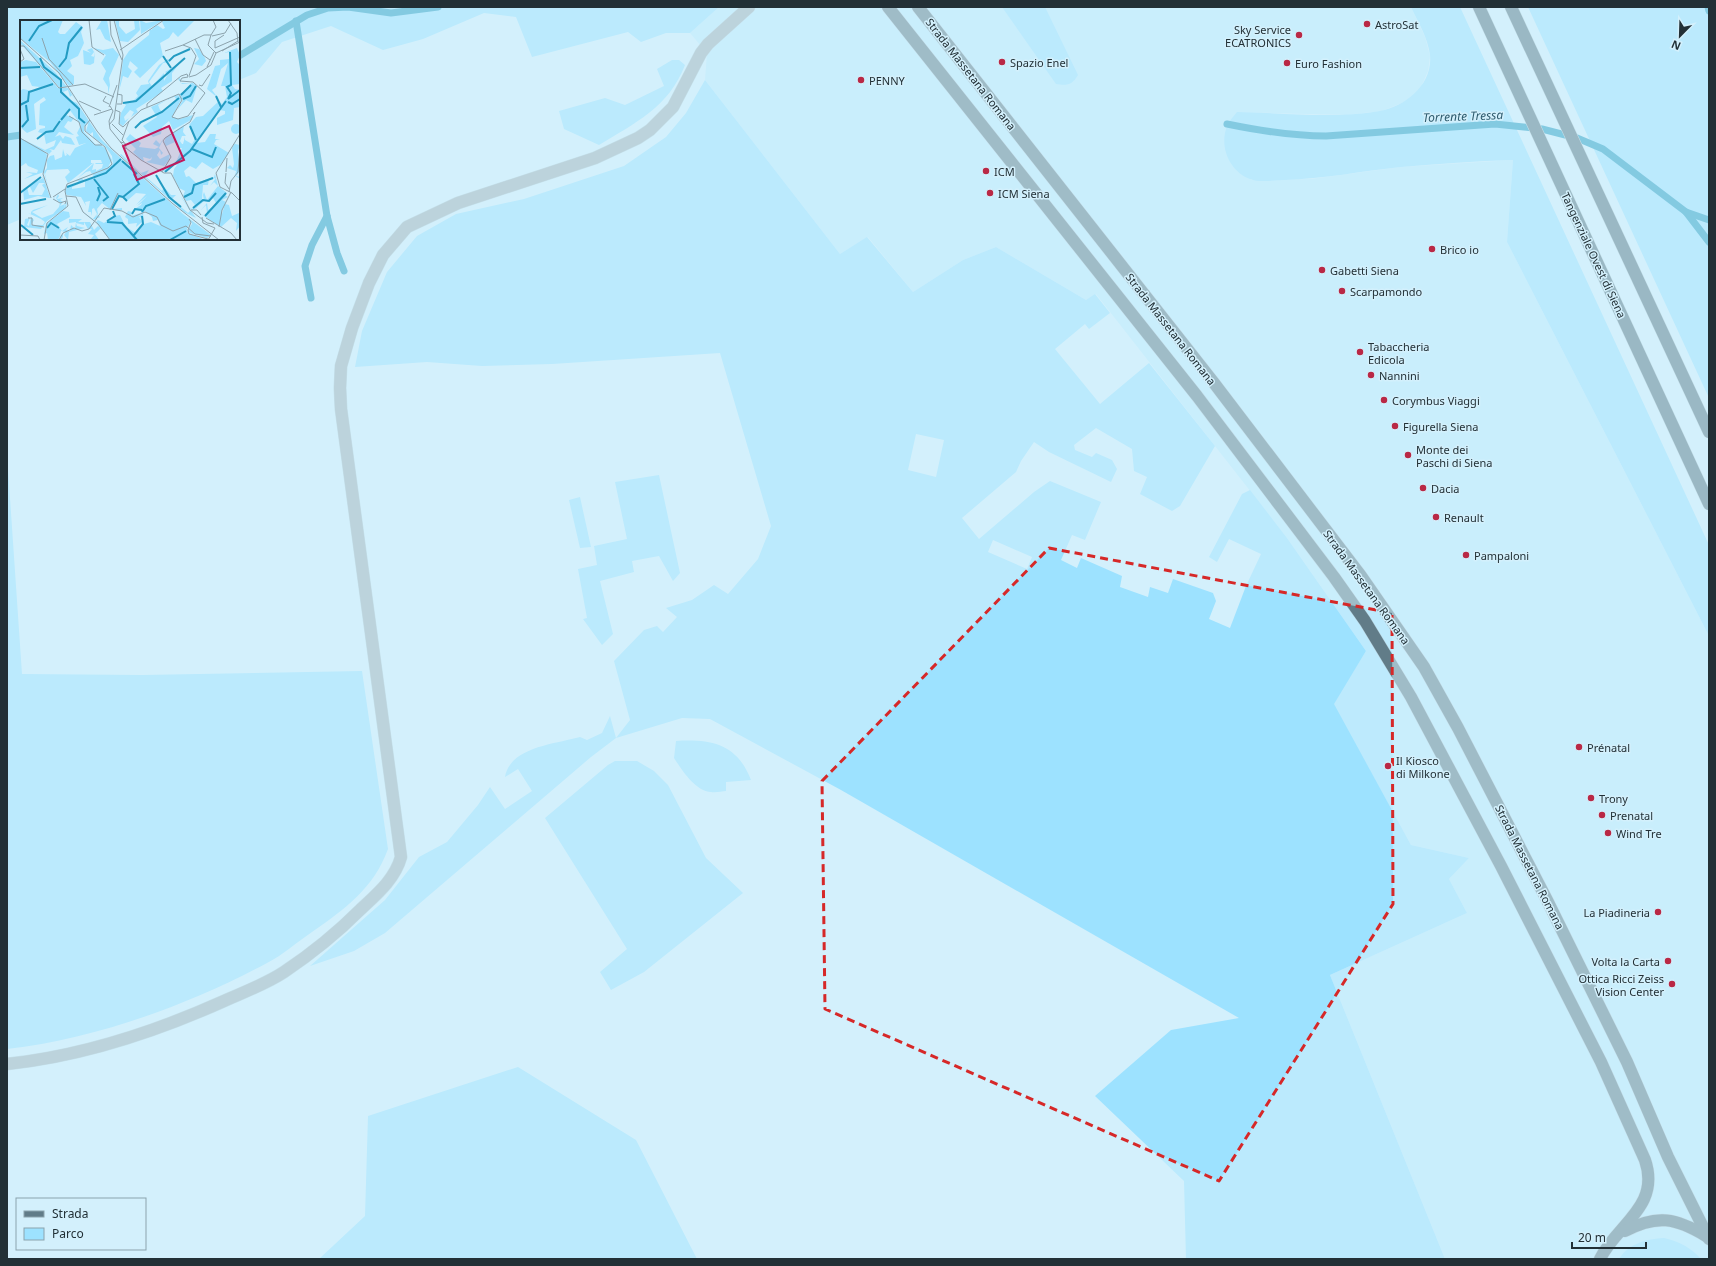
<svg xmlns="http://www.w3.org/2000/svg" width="1716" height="1266" font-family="'Noto Sans',sans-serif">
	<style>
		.built { fill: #bdeafd }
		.green { fill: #9de2ff; fill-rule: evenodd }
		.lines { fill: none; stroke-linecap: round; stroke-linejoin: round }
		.stream { stroke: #239bc2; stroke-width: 7 }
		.minor-casing { stroke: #b3cdd8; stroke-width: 13 }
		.primary-casing { stroke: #b3cdd8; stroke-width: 13 }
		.trunk-casing { stroke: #b3cdd8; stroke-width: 13 }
		.minor { stroke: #a0afb5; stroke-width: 12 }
		.primary { stroke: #617c88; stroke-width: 12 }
		.trunk { stroke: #567380; stroke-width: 12 }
		.marked { fill: none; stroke: #d62828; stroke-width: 3; stroke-dasharray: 8 5; stroke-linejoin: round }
		.poi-dot { fill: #b92845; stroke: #d3f0fc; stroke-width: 1.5 }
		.labels { text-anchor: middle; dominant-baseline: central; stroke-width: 3; stroke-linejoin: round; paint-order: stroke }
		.poi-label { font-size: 11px; fill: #223036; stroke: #d3f0fc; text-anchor: start }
		.street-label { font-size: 11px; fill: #223036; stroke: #d3f0fc }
		.water-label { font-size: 12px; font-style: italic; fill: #2e5b6d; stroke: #d3f0fc }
		.inset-river { fill: none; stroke: #239bc2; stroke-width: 2 }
		.inset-road { fill: none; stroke: #8ca3ad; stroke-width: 1 }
		.view { fill: #c2185b; fill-opacity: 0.15; stroke: #c2185b; stroke-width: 2 }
		.inset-edge { fill: none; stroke: #223036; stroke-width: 2 }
	</style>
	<rect width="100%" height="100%" fill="#d3f0fc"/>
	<polygon class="built" points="719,7 1411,7 1425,37 1430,56 1428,71 1421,87 1409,100 1382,111 1346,115 1237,112 1251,180 1311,179 1401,167 1513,160 1507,242 1709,636 1709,1259 1445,1259 1330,975 1467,913 1449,879 1469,858 1411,845 1333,704 1366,651 1287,538 1096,294 1086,300 996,247 963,260 913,292 868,237 840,254 705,80 707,53 690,33"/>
	<g class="green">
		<polygon points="7,7 719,7 690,33 666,33 641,42 628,32 532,57 516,17 484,13 423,39 383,50 331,26 282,42 256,73 239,80 239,21 21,21 21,219 7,225"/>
		<path d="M1002 7H1045L1078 75C1072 85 1067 86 1056 84Z"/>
		<path d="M1411 7H1460L1709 545V636L1507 242 1513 160C1476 161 1438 164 1401 167 1362 171 1323 179 1284 180 1273 180 1260 183 1250 179 1229 171 1218 145 1228 124 1230 120 1234 116 1237 112 1284 113 1334 119 1380 111 1406 106 1433 84 1430 55 1428 38 1418 22 1411 7Z"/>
		<polygon points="1528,7 1709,7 1709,398"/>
		<path d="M672 60H679L685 65C669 107 635 123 599 145L564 129 559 111 605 98 625 105 664 86 657 69Z"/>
		<path d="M705 80 840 254 867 237 913 292 963 260 996 247 1086 300 1095 294 1110 313 1089 329 1085 324 1055 349 1100 404 1149 363 1215 446 1180 506 1172 511 1140 494 1147 477 1134 471 1132 449 1096 428 1074 445 1075 450 1092 457 1096 453 1112 460 1117 469 1111 482 1049 452 1034 442 1021 461 1016 472 962 518 979 539 1034 492 1050 481 1101 502 1085 540 1072 535 1061 560 1077 568 1081 558 1122 576 1120 587 1148 597 1150 587 1168 593 1173 579 1213 593 1216 601 1209 619 1230 628 1246 586 1261 554 1229 539 1217 562 1209 557 1242 494 1250 490 1287 538 1366 651 1334 704 1411 845 1469 858 1449 879 1467 913 1330 975 1445 1259H1186L1184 1181 1095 1096 1171 1030 1239 1018 841 790 710 719 682 718 616 738 591 757 385 933 354 951 310 966 385 900 419 857 447 842 478 805 490 787 505 809 532 791 518 769 505 777C510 747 555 744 580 737L587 740 602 733 610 716 616 738 630 720 614 661 644 630 657 626 663 632 677 617 666 608 692 600 714 585 728 594 758 559 771 526 720 353 552 364 482 366 427 362 355 367 362 331 387 272 417 236 456 214 524 199 624 166 666 137 686 113ZM916 434 944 440 936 477 908 470ZM993 540 1032 557 1027 569 988 552Z"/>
		<path d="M7 454 22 674 142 675 362 671 388 849C374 888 345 909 312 932 297 942 283 955 267 963 189 1005 95 1039 7 1049Z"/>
		<polygon points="659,475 680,573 673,581 659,556 632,561 634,572 600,581 613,634 602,645 583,619 587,618 578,569 597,565 594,546 627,539 615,482"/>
		<polygon points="580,497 591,547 580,548 569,500"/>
		<path d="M676 741C712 739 737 744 751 780L726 782V791C722 791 716 793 711 792 695 791 682 770 674 758Z"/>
		<polygon points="615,761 637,761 654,771 668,785 706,858 743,893 644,972 611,990 600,972 627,949 545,818 608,765"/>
		<polygon points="518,1067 636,1140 697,1259 319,1259 365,1216 368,1116"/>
		<path d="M1664 1238C1680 1242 1690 1247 1701 1259H1619C1629 1243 1647 1239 1664 1238Z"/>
	</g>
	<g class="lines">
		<g class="stream">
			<polyline points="1708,7 1709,11"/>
			<polyline points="296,21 327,216 337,253 344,271"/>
			<polyline points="239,56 307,15 328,8 348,7 391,13 438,7"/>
			<path d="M1227 124C1261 131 1292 136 1326 136L1495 124 1542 129 1577 138 1603 149 1686 212 1709 242"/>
			<polyline points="7,137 21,135"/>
			<polyline points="1686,212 1709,220"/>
			<polyline points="311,298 305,266 312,245 327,216"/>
		</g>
		<defs>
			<path id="minor" d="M7 1064C83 1056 155 1032 224 1001 244 992 266 984 284 972 311 954 338 932 361 909 377 894 395 879 401 857L341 409 340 388 341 366 352 328 369 283 383 255 407 227 458 203 595 158 638 138 650 130 673 107 701 53 708 44 749 7"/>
			<g id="primary">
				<path d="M888 7 1197 396 1334 577 1365 621 1411 697 1501 866 1601 1062 1645 1160C1661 1207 1616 1225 1600 1259"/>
				<polyline points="918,7 1214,383 1361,576 1424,667 1458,728 1547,900 1627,1062 1668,1157 1709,1239"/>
				<path d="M1625 1231C1657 1214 1676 1218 1706 1236"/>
			</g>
			<g id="trunk">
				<polyline points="1479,7 1709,504"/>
				<polyline points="1511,7 1709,432"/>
			</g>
		</defs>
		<use href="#minor" class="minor-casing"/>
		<use href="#primary" class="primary-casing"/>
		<use href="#trunk" class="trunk-casing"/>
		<use href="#minor" class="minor"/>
		<use href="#primary" class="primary"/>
		<use href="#trunk" class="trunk"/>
	</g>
	<path d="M0 0H1716V1266H0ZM1049 548 1392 613 1393 904 1219 1181 825 1009 822 781Z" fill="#d3f0fc" fill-opacity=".55" fill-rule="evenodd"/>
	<path class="marked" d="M1049 548 1392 613 1393 904 1219 1181 825 1009 822 781Z"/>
	<g class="poi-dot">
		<circle cx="1367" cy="24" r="4"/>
		<circle cx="1299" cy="35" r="4"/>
		<circle cx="1002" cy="62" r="4"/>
		<circle cx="1287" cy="63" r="4"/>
		<circle cx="861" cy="80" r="4"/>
		<circle cx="986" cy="171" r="4"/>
		<circle cx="990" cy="193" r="4"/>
		<circle cx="1432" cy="249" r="4"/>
		<circle cx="1322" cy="270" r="4"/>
		<circle cx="1342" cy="291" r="4"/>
		<circle cx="1360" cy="352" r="4"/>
		<circle cx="1371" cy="375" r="4"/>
		<circle cx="1384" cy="400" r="4"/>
		<circle cx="1395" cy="426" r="4"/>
		<circle cx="1408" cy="455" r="4"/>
		<circle cx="1423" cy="488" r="4"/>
		<circle cx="1436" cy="517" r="4"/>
		<circle cx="1466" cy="555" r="4"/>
		<circle cx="1579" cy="747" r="4"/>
		<circle cx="1388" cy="766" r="4"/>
		<circle cx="1591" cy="798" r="4"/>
		<circle cx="1602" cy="815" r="4"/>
		<circle cx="1608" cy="833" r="4"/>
		<circle cx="1658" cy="912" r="4"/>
		<circle cx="1668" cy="961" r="4"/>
		<circle cx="1672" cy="984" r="4"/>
	</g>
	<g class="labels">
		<g class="poi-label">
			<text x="1375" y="24">AstroSat</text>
			<text x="1291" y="29" text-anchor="end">Sky Service<tspan x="1291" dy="13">ECATRONICS</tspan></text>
			<text x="1010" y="62">Spazio Enel</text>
			<text x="1295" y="63">Euro Fashion</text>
			<text x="869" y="80">PENNY</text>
			<text x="994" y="171">ICM</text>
			<text x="998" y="193">ICM Siena</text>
			<text x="1440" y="249">Brico io</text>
			<text x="1330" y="270">Gabetti Siena</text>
			<text x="1350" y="291">Scarpamondo</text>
			<text x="1368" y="346">Tabaccheria<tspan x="1368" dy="13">Edicola</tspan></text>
			<text x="1379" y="375">Nannini</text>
			<text x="1392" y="400">Corymbus Viaggi</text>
			<text x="1403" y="426">Figurella Siena</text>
			<text x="1416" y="449">Monte dei<tspan x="1416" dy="13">Paschi di Siena</tspan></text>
			<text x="1431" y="488">Dacia</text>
			<text x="1444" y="517">Renault</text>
			<text x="1474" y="555">Pampaloni</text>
			<text x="1587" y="747">Prénatal</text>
			<text x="1396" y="760">Il Kiosco<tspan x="1396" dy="13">di Milkone</tspan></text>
			<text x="1599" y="798">Trony</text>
			<text x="1610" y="815">Prenatal</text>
			<text x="1616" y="833">Wind Tre</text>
			<text x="1650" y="912" text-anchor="end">La Piadineria</text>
			<text x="1660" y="961" text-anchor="end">Volta la Carta</text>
			<text x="1664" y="978" text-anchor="end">Ottica Ricci Zeiss<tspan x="1664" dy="13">Vision Center</tspan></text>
		</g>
		<g class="street-label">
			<text transform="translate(971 74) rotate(52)">Strada Massetana Romana</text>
			<text transform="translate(1594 255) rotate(65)">Tangenziale Ovest di Siena</text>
			<text transform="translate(1171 329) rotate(52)">Strada Massetana Romana</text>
			<text transform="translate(1367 587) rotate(54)">Strada Massetana Romana</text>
			<text transform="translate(1530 867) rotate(63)">Strada Massetana Romana</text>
		</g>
		<g class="water-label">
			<text transform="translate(1463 116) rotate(-2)">Torrente Tressa</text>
		</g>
	</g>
	<g transform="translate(20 20)">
		<rect width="220" height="220" fill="#d3f0fc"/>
		<path d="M0 0H43L38 12 40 14H45L56 2 63 7 61 12 64 23 58 36 50 40 52 46 47 51 54 56V64L49 66 30 42 0 18ZM82 0H87L91 22 85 19 80 9 76 10ZM95 0H99V6L106 14 115 9 114 0H119L120 10 108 22 100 21ZM120 0 126 3 143 0 121 14ZM145 0H175L158 17 153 12 149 18 140 23 143 36 120 58 114 52 118 48 110 41 108 47 112 51 108 58 103 56 99 71 103 40 109 31 129 15 130 9 131 10 137 5 143 9 145 8 142 2ZM0 20 36 53 47 67 40 68 0 23ZM72 28 74 32 71 36 75 37V31L74 43 70 45 64 44 63 30 71 33 67 30ZM73 28 83 30 93 28 99 35 89 58 90 65 88 74V67L83 59 86 51 81 43 86 35ZM174 28 179 29 185 38 186 41 182 46 174 44 179 39ZM217 28 220 35 217 42 220 45V64L212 65 215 69 220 70V87L214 88 213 100 197 105V98L205 94V91L200 90 176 123 185 122 190 114H196L195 119H200L196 120 194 124 209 133 200 145 193 149 182 142 176 149 170 146 164 151 166 157 169 156 176 163 194 157 195 154 198 166 194 162 190 166 196 158 189 159 188 165H183L182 179 184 180 183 175 184 172 187 180 198 166 207 173 205 175 208 177 202 180 206 182 202 190V194L205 184 209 185 212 196 219 193 220 206 216 211 217 203 211 198 201 207 181 194 185 196 187 193 186 185 181 190 187 183 188 190 193 187 196 183 193 178 188 182 184 181 175 189 172 190 169 187 172 189 175 185 171 180 166 181 163 176 165 171 159 168 153 156 154 149 157 145H153L146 152 143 151 146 146 156 142 162 128H159L155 122 146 126 144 122 146 117 164 105 163 112 166 116H162L160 121 162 124H163L165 117V120L172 124 175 119 169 105 176 97 183 96 199 81 202 84 207 77 205 66H201L208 43 201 49 196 67 192 70 198 78 187 69 195 46 200 45V40L209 39V32L204 33ZM148 39 150 42 143 43 129 62 132 66 144 53V61L148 54 145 52 160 43 152 53V61L141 68 143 71 138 75 116 89 118 92 111 97 114 92 110 90 104 97 105 101 109 98 103 106 99 103 101 93 106 85 103 83 112 82 118 76 116 73 121 65 129 64 128 61 139 45ZM6 40 16 42 38 68H48L57 82 52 75 50 77 48 70 43 72 50 80 57 83 69 101 64 107V112L76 125H79L77 123 85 128 92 140 88 147 72 154 70 151 66 152 58 158 74 143 72 150 76 149V151L82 148 83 144H76L75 143H82L81 140H71V143H73L48 163 45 157 50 152 48 149 27 150 25 154 30 174 24 152 4 159 13 154 6 152 17 153 18 150 8 146 6 143 0 147V118L25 130 34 126 36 120 26 124 24 114 18 112 20 109 25 108V106L19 105 20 84 26 80 24 77 14 84 16 109 7 113 0 107V71L3 69 12 71 20 67 12 66 7 55 0 57V42ZM49 89 61 105 57 113 59 116 56 117 59 125 66 123 55 128 50 136 46 133 47 135 45 136 43 129 42 137 35 140 34 135 30 136 27 140V148L24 152 27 135 23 130 29 134 32 131 29 129 34 130 41 120 42 123 55 125 51 118 45 116 43 119 40 115 35 117 39 112 54 115 44 107 48 101 51 102 54 98 46 95ZM160 58 161 63H173L177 66 172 83 166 80 157 90 163 80 159 74 167 70 171 63 162 64 158 59ZM158 75 162 78 152 97 160 99 173 95 171 100 153 110 149 101 142 107 141 114 133 117 123 106 137 97 131 87ZM154 76 157 80 142 91 140 90 138 85ZM69 101 81 119 94 132 163 194 191 215 187 218 170 213 168 210 172 204 171 201 167 209 168 213 185 220H90L76 202 78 200 72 199 63 192 73 199 77 194 74 188 72 189V196L71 192H68L70 181 65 182 66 186 61 177 47 175 45 172 47 166 61 163 56 160 62 158 64 162 52 167V169L65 167V161L74 158 73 154 93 144 92 136 85 126 73 117V112L70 114 66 111ZM116 173 126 174 116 185 127 176 117 186 122 183 121 185 113 190 121 191V193L111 196 112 192 108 191 105 197 108 199V204L117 203 116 207 122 202 119 197 123 198 120 210 116 213 106 207 100 195 94 196 84 203 76 199 80 197 78 195 75 197 78 194 77 189 82 183 91 190H102V188L92 189 99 176 108 180ZM125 191 132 197 133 201 138 200 140 206 131 202 124 204 123 193 121 195 118 196ZM211 109a5 5 0 1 1 10 0a5 5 0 1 1-10 0ZM110 114 121 123 119 127 135 129 139 127 133 124 136 120 140 124 144 117 139 128 143 133 141 135 140 130 137 135 140 139 150 134 149 140 144 146 126 142 131 140 132 137 130 139 123 137 124 141 119 138 113 132 116 129 106 119ZM216 121 215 124 220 125 218 131 220 151 216 156 220 157 219 158 215 156 216 151 207 148 210 145 213 148 214 144 212 128ZM101 134 121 153 129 150 125 156 142 171 144 167 151 175H156L152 179 168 193 170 191 167 186 161 177 162 178 176 198 164 192 100 135ZM22 153 30 178 18 176 4 180 3 169 23 158ZM19 163H25L22 165 25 169 22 175H9L7 167H10L13 173ZM38 174 39 176 37 179 43 178 40 180 43 182 40 186 45 184 44 188 47 181 46 188 27 201 21 209 4 207 5 199 10 198 7 205 9 206 11 197 14 200 11 205H23L25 202 21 199 8 193 11 194V192L13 190 28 185 12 192 22 198 33 194 39 187 40 183 35 179 34 178 36 176 34 179 38 181 36 178ZM43 191 49 192 50 197 37 204 42 211 48 207 46 210 50 211 51 205 55 209 56 202 49 203V199H62L58 202H70L74 210 78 206 81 208 75 214 79 220 71 219 74 215 68 214 72 209H68L64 202V205L56 203 57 206 65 208 49 212 48 220 44 215 46 212 41 211 40 216 43 214V217L41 220 40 216 38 220H28L27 213 24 214 26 204Z" fill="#9de2ff" fill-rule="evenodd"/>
		<path class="inset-river" d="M9 21 19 6 32 0M143 36 151 48M20 38 24 47 41 60V72L59 89V98L65 103M149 41 154 36 170 29M39 47 46 38 49 23 62 7M0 48 20 47M161 75 171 65M196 76 201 87M163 79 170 76 176 66M208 79 211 73 207 67 211 65 210 32M208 79 220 70M208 82 212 84 220 79M103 83 116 81 165 38M0 85 8 81 9 72 33 64M41 100 50 89M170 106 176 120M2 107 8 100 6 85M115 108 121 102 142 92 159 78M17 119 26 112 33 111 40 101M172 129 192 137 196 127M102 141 117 154M145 152 170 131 206 81M136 155 149 177 161 187M74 159 88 177 83 181M47 167 86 153 101 139M0 173 21 157M164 177 172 173 174 165 193 158M77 181 80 174 78 167M107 181 103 177 119 164 114 154M0 184 26 179M173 188 183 180 189 181 196 173M92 189 99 176 103 177M122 192 126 186 145 179M112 194 115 189 122 190M185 196 206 173M87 201 95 196 93 191M87 202 102 203 117 220M1 205 13 215M27 208 31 203 39 208M114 215 123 204 122 196M150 220 166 211"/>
		<path class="inset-road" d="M69 0 72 27 84 35M90 0 91 15 102 40M208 0 217 13 218 22M191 15 188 25 196 33 220 22M191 15 196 7 193 0M204 15 195 21V28L220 17M192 16 205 13 211 3M0 18 39 53 77 111 91 128 152 183 199 220M22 18 29 39 53 65M175 19 183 35 190 40M163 25 171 28 176 36 169 56M163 25 184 15H191M0 26H4L39 68 65 64 94 77M0 29 4 39 0 42M100 30 144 0M145 31 163 25M202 31 218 21M187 47 194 32M169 57 176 55 191 45 196 33M179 65 182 66 190 54M86 76 83 81 89 84M59 81 81 91M97 84H102V75L97 74M90 86 93 91 89 101 90 109 106 129M89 87 97 65M127 87V84L161 56 167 54 168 57M95 90 100 92 99 104 103 107 121 90 159 74 162 80 152 97 158 99 168 96 185 73 173 62 160 61 162 58 168 57M74 95 92 89M49 96 59 102 62 112 75 125H82M92 104 103 115M89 105 94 99 103 35 94 0M220 114 196 153 200 167 212 173 220 181M0 118 28 134 23 154 31 178M100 122 105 123 106 128 121 140 144 153H151L170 190 187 203 194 204M104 122 102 120 109 101M142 152 151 137 143 121 145 118 170 102 175 92 173 94M206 152 207 138M206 153 205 163 209 169M209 172 211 161 218 152 220 126M46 176 56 177 63 192 78 204 90 220M33 177 45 169M33 179 40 183 46 181 45 184M90 190 98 173M171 190H177L181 195M182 197 183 203 195 208 188 220M8 198H12V205L24 207M186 198 211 213 217 220M169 199 171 202 168 210 169 214 188 219M199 207 202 190 211 172M54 208 62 211 69 209 84 188 102 191 113 197 125 192 137 197 141 205 153 211 166 206 175 214 191 216M0 215 18 216 20 220M24 220 27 203 48 186 45 171 47 164 88 148 92 144 85 127 65 111V106L70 100M39 220 43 213 54 208"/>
		<path class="view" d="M149 106 164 140 117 160 103 126Z"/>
		<rect width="220" height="220" class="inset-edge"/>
	</g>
	<rect width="1716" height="1266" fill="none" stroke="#223036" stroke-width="16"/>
	<rect x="16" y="1198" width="130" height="52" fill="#d3f0fc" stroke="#8ca3ad"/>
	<rect x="24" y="1211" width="20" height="6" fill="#617c88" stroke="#8ca3ad"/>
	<text x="52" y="1218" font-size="12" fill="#223036">Strada</text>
	<rect x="24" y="1228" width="20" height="12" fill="#9de2ff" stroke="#8ca3ad"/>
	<text x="52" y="1238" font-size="12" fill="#223036">Parco</text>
	<g transform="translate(1680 36) rotate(203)" stroke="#d3f0fc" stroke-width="3" paint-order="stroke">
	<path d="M0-3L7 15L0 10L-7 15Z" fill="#223036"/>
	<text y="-6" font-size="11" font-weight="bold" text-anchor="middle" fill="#223036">N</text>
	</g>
	<path d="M1572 1242v6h74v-6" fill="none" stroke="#223036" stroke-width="2"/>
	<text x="1578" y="1242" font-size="12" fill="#223036" stroke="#d3f0fc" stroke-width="3" paint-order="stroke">20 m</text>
</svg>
